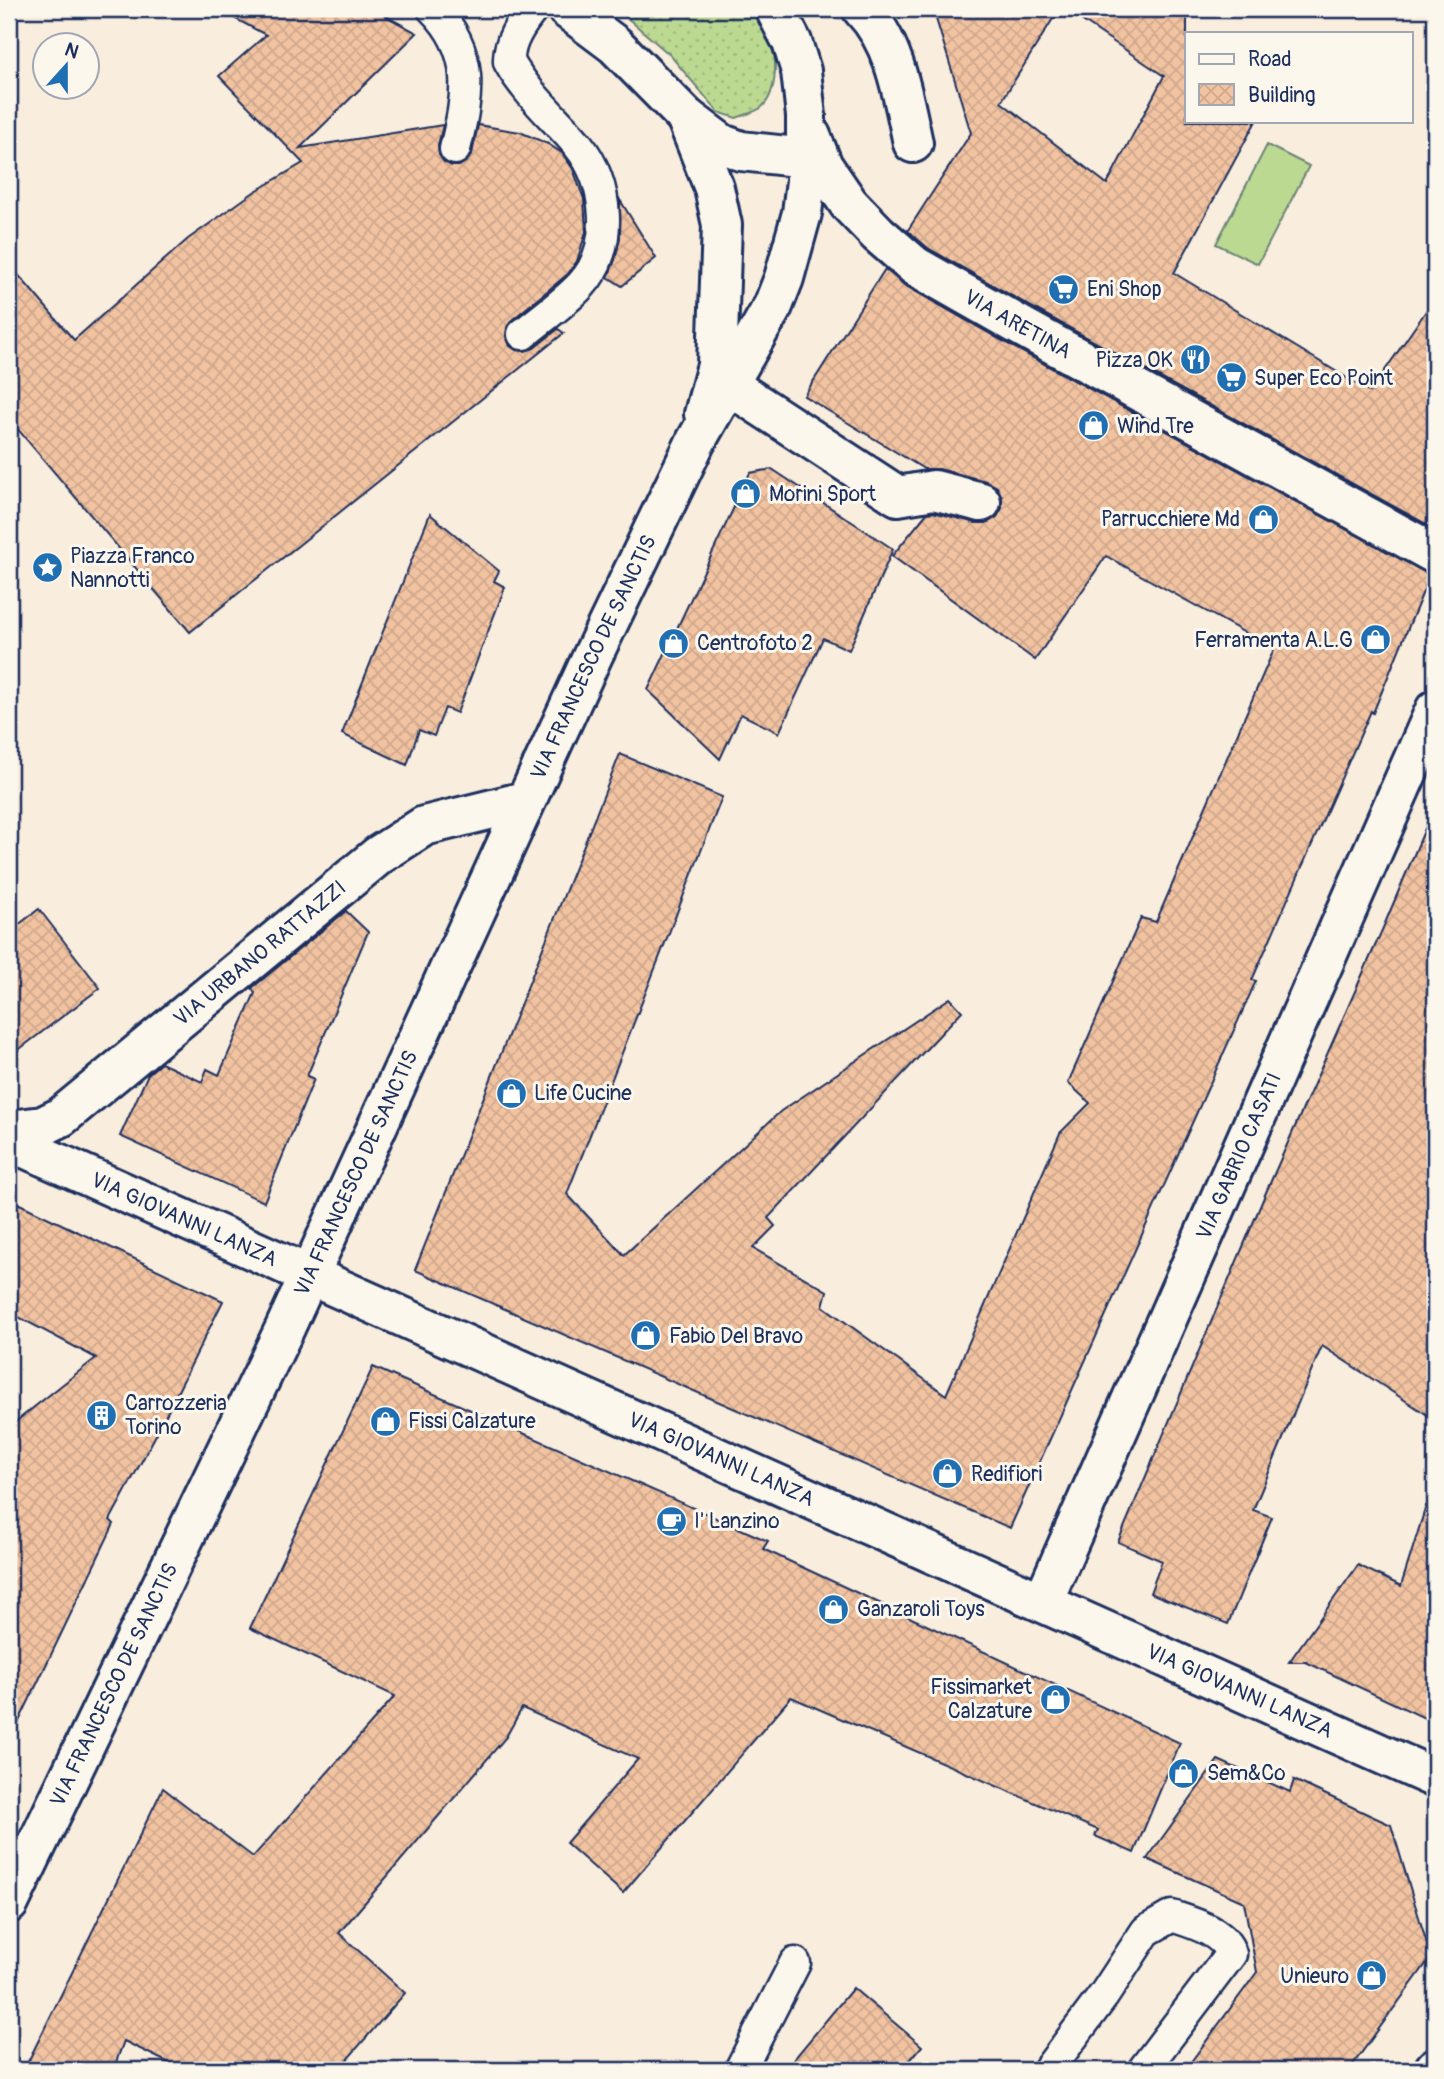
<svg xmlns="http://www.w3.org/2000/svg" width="1444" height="2079" font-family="Pangolin,sans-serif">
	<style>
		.grass { fill: url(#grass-dots); stroke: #6c8478; stroke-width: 2 }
		.pitch { fill: #bcd991; stroke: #6c8478; stroke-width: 2 }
		.building { fill: url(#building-cross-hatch); stroke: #1b2f5e; stroke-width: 2 }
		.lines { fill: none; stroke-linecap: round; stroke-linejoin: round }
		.service-casing { stroke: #1b2f5e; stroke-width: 35 }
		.minor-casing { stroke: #1b2f5e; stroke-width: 44 }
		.tertiary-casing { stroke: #1b2f5e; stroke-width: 44 }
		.service { stroke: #fbf7ec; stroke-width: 30 }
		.minor { stroke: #fbf7ec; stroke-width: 38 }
		.tertiary { stroke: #fbf7ec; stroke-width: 38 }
		.labels { text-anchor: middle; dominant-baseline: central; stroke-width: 6; stroke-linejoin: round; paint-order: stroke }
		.poi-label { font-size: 21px; fill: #1b2f5e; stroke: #fbf7ec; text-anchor: start }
		.street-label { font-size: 21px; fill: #1b2f5e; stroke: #fbf7ec }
	</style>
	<defs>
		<pattern id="grass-dots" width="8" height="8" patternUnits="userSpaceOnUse" patternTransform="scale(1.75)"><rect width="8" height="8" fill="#bcd991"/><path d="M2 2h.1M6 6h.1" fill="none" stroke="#a1bb7f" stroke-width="1.8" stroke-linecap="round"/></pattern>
		<pattern id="building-cross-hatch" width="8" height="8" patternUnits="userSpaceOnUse" patternTransform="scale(1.75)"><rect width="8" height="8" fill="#f2c3a1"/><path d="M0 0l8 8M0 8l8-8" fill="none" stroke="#cfa88d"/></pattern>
	</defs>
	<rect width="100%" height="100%" fill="#f9eddd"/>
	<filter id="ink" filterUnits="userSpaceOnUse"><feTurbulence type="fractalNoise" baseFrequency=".0143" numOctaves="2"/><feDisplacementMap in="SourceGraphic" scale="14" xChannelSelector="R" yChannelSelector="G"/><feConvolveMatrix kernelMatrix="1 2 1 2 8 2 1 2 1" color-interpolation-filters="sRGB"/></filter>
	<g filter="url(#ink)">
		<path class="grass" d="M617 9H749C755 18 764 27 769 36 778 54 778 92 762 107 756 112 744 115 736 118L718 112 670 55Z"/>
		<polygon class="pitch" points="1267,145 1309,166 1258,264 1216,244"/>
		<g class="building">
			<polygon points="217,9 373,9 417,33 300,148 443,125 438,145 439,155 444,162 452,166 459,166 467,161 472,154 478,125 520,132 548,144 562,153 573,169 584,199 586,232 577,261 568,274 512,320 507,327 506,336 510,346 516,350 525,351 534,348 558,329 564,333 190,632 9,419 9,264 74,340 188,239 254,192 303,163 219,76 266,35"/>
			<polygon points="933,9 1059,9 1001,102 1107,184 1164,76 1065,9 1187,9 1187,121 1256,121 1174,273 1370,392 1435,298 1435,529 1035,309 928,248 909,232 908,230 971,133"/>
			<polygon points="620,200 656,258 622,286 608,277 615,260 620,238"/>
			<polygon points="885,269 904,285 1013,347 1430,575 1373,713 1371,711 1252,980 1256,981 1010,1528 415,1270 620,754 722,797 567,1194 624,1255 781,1111 950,998 962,1011 768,1218 775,1226 753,1248 827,1291 823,1306 946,1395 1060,1133 1090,1103 1068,1083 1141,918 1156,922 1274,649 1106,556 1035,660 892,556 927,513 933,512 976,523 986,523 997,517 1002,508 1002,497 997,487 986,481 939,469 924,469 804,396"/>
			<polygon points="772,469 893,549 849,650 823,638 779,733 741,714 720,759 648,690 750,473"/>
			<polygon points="430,514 499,571 494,581 505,587 457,713 445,708 434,736 419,730 407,765 342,734"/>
			<polygon points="1435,805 1435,1420 1322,1346 1253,1510 1272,1517 1228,1624 1150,1593 1162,1561 1118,1542 1267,1190 1383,928"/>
			<polygon points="39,909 100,988 9,1057 9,932"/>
			<polygon points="346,911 368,932 307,1076 314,1079 264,1202 120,1136 148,1074 161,1063 202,1082 207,1069 219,1075 255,993 252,988"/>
			<polygon points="9,1199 223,1301 158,1431 110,1520 114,1524 9,1742 9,1427 96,1358 9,1312"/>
			<polygon points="373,1367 768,1541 763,1549 1180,1743 1134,1853 1095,1836 1098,1830 791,1697 623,1893 566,1843 638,1759 522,1708 506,1737 339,1933 405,1993 338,2070 183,2070 124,2041 113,2070 24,2070 163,1788 253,1857 395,1696 250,1628"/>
			<polygon points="1426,1506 1435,1508 1435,1723 1306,1662 1289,1662 1358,1565 1401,1586"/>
			<polygon points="1218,1760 1290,1792 1294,1780 1391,1825 1431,1957 1349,2070 1185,2070 1257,1972 1244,1902 1147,1859"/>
			<polygon points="853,1988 922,2046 902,2070 785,2070"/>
		</g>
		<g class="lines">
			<defs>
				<g id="service">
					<path d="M433 9C476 52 468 96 455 149"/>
					<path d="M523 334C542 318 564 303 581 285 615 249 609 182 578 145 555 118 526 93 509 62 508 42 521 24 533 9"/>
					<polyline points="740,2070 795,1963"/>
					<path d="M1048 2070 1104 1995 1146 1931 1172 1916C1193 1923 1224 1931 1231 1954L1143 2070"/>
				</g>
				<g id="minor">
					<polyline points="567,9 615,45 686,117 722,144 741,151 806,158"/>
					<path d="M862 9C896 44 903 98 913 143"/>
					<polyline points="686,117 714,188 722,225 717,365 704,414"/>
					<polyline points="727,384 898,496 934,490 981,502"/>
					<path id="s1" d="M9 1130 43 1126 61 1117 379 855 424 826 525 801"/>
					<path id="s2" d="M9 1141 1435 1778"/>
					<path id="s3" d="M1043 1601 1435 710"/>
					<polyline points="1434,2070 1435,2068"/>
				</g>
				<g id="tertiary">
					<path id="s4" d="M811 136 823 166 849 204 878 234 915 266 1024 328 1435 554"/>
					<path id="s5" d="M9 1903 285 1328 593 655 696 441 773 306 784 278 802 213 806 181V116L801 71 792 42 775 9"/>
				</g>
			</defs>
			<use href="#service" class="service-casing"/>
			<use href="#minor" class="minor-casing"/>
			<use href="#tertiary" class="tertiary-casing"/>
			<use href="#service" class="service"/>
			<use href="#minor" class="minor"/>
			<use href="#tertiary" class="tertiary"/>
		</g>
	</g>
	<defs>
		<symbol id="supermarket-disc" viewBox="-11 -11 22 22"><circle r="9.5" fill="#1f6fb2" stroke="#fbf7ec"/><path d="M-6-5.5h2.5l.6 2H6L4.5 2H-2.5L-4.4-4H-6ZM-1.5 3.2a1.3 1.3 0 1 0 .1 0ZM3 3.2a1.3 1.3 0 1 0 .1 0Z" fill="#fff"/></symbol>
		<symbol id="restaurant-disc" viewBox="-11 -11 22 22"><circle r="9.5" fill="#1f6fb2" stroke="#fbf7ec"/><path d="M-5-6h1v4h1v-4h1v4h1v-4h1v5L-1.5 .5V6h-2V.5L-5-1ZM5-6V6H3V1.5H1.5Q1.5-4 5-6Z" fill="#fff"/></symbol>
		<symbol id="shop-disc" viewBox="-11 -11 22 22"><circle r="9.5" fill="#1f6fb2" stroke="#fbf7ec"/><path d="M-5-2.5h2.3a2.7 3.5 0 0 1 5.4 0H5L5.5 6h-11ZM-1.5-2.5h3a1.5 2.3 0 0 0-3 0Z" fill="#fff"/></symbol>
		<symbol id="sight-disc" viewBox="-11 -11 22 22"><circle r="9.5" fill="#1f6fb2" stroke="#fbf7ec"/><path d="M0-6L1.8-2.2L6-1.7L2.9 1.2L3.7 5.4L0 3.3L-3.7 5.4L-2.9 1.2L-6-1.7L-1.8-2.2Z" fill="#fff"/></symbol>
		<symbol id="building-disc" viewBox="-11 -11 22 22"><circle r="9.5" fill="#1f6fb2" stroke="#fbf7ec"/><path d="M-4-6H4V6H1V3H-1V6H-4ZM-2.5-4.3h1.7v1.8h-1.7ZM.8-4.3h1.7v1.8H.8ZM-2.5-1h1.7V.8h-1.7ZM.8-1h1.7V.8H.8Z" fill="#fff"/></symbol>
		<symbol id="cafe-disc" viewBox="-11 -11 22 22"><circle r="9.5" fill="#1f6fb2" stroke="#fbf7ec"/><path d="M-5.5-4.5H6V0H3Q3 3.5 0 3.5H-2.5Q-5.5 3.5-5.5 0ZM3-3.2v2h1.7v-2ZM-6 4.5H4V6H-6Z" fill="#fff"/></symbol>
	</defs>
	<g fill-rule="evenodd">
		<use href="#supermarket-disc" x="1046" y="272" width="35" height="35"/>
		<use href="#restaurant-disc" x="1178" y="342" width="35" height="35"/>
		<use href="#supermarket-disc" x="1214" y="360" width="35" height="35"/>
		<use href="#shop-disc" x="1076" y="408" width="35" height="35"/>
		<use href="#shop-disc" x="728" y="476" width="35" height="35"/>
		<use href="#shop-disc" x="1246" y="502" width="35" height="35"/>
		<use href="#sight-disc" x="30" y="550" width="35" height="35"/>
		<use href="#shop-disc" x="1358" y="622" width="35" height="35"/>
		<use href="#shop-disc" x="656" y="626" width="35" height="35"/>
		<use href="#shop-disc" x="494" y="1076" width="35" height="35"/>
		<use href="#shop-disc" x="628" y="1318" width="35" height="35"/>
		<use href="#building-disc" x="84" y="1398" width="35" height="35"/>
		<use href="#shop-disc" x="368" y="1404" width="35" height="35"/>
		<use href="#shop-disc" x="930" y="1456" width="35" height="35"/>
		<use href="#cafe-disc" x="654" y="1504" width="35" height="35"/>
		<use href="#shop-disc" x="816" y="1592" width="35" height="35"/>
		<use href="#shop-disc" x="1038" y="1682" width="35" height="35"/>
		<use href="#shop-disc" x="1166" y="1756" width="35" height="35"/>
		<use href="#shop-disc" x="1354" y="1958" width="35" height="35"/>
	</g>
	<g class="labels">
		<g class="poi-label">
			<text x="1087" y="289">Eni Shop</text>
			<text x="1173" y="360" text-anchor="end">Pizza OK</text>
			<text x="1254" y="378">Super Eco Point</text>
			<text x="1117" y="426">Wind Tre</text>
			<text x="769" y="494">Morini Sport</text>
			<text x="1240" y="519" text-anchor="end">Parrucchiere Md</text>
			<text x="70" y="556">Piazza Franco<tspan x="70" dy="24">Nannotti</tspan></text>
			<text x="1353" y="640" text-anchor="end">Ferramenta A.L.G</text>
			<text x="697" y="643">Centrofoto 2</text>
			<text x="534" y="1093">Life Cucine</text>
			<text x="669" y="1336">Fabio Del Bravo</text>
			<text x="125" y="1403">Carrozzeria<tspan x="125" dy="24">Torino</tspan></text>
			<text x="408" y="1421">Fissi Calzature</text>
			<text x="971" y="1474">Redifiori</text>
			<text x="694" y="1521">I' Lanzino</text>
			<text x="857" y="1609">Ganzaroli Toys</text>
			<text x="1032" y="1687" text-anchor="end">Fissimarket<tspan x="1032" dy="24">Calzature</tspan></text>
			<text x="1207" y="1773">Sem&amp;Co</text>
			<text x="1349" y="1976" text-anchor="end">Unieuro</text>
		</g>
		<g class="street-label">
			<text stroke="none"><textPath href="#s4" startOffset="287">VIA ARETINA</textPath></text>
			<text stroke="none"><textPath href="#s5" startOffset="1376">VIA FRANCESCO DE SANCTIS</textPath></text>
			<text stroke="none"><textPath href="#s1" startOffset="312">VIA URBANO RATTAZZI</textPath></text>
			<text stroke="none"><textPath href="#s3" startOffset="486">VIA GABRIO CASATI</textPath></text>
			<text stroke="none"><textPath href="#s5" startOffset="808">VIA FRANCESCO DE SANCTIS</textPath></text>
			<text stroke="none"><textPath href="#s2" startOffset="192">VIA GIOVANNI LANZA</textPath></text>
			<text stroke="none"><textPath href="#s2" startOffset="780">VIA GIOVANNI LANZA</textPath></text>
			<text stroke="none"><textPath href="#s5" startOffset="242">VIA FRANCESCO DE SANCTIS</textPath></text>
			<text stroke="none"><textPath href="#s2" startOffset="1348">VIA GIOVANNI LANZA</textPath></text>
		</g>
	</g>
	<rect width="1444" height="2079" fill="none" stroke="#fbf7ec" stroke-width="35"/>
	<rect x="18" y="18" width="1409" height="2044" fill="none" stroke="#1b2f5e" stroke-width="2.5" filter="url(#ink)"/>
	<rect x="1185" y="32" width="228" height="91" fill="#fbf7ec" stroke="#a1a7b3" stroke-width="2"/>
	<rect x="1199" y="54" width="35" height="10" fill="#fbf7ec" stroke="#a1a7b3" stroke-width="2"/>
	<text x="1248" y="66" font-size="21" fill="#1b2f5e">Road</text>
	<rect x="1199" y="84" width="35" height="21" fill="url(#building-cross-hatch)" stroke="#a1a7b3" stroke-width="2"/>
	<text x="1248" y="102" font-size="21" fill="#1b2f5e">Building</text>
	<g transform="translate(66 66) rotate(21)"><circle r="33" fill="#fbf7ec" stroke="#a1a7b3" stroke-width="2"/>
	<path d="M0-5L12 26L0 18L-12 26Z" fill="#1f6fb2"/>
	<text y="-10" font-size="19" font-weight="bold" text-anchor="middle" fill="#1b2f5e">N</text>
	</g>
</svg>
